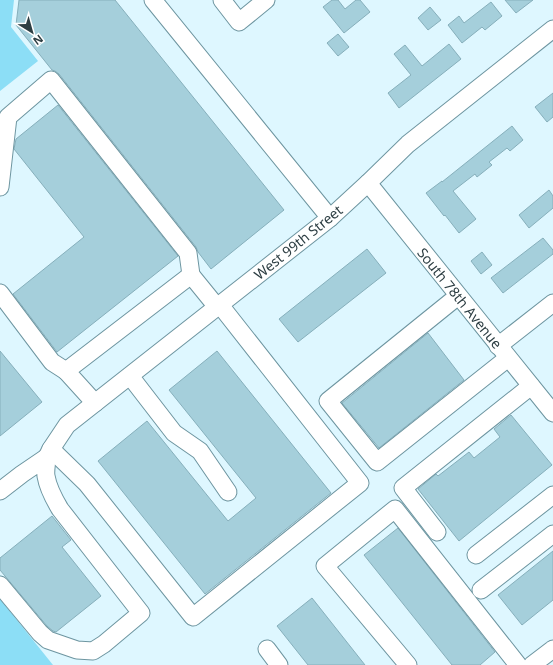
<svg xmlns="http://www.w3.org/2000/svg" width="553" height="665" font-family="'Noto Sans',sans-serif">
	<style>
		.green { fill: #8cdef6 }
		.building { fill: #a5cfdb; stroke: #86afbb }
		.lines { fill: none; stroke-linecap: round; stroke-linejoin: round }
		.minor-casing { stroke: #6d95a0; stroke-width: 19 }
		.minor { stroke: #fff; stroke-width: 17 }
		.labels { text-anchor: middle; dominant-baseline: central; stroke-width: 4; stroke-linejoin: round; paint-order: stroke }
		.street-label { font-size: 14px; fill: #2d3e43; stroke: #fff }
	</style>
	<rect width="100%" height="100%" fill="#def7ff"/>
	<g class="green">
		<polygon points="0,0 14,0 11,27 38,61 0,91"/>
		<polygon points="0,599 53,665 0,665"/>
	</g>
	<g class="building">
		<polygon points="19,0 115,0 284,210 211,269 198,252 196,247 59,74 55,71 52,70 16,25"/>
		<polygon points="332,0 338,0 345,9 356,0 360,0 370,12 344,33 323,7"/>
		<polygon points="505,0 533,0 516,13"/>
		<polygon points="491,2 502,16 485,30 482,27 462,43 448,25 459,16 464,23"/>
		<polygon points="430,7 441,20 428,30 418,18"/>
		<polygon points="338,34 349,47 338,56 327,43"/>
		<polygon points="449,44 461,59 399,108 388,93 411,75 394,54 405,45 422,66"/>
		<polygon points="553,93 553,117 547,122 535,107"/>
		<polygon points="58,105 178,256 57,352 13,294 84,237 14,149 16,139"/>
		<polygon points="512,126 523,140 510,151 507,148 489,162 492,165 477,177 475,174 453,191 476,219 459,233 445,215 444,216 426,193 442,181 442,182"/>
		<polygon points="549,190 553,196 553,208 529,228 519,215"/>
		<polygon points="543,238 553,250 553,254 503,293 491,278"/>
		<polygon points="367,249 386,273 298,342 279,319"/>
		<polygon points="482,252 492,265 481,274 471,261"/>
		<polygon points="428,333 464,380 379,448 342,403"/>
		<polygon points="0,351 42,402 0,436"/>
		<polygon points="217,351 331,493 205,594 98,461 147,421 228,521 256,498 169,390"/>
		<polygon points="511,415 552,465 459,541 418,489 436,474 438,476 469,452 474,458 500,437 494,429"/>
		<polygon points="52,516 71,540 62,547 101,596 56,632 53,631 47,626 0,570 0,558"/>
		<polygon points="398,528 495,652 480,665 452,665 364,555"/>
		<polygon points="553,551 553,600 522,625 498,595"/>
		<polygon points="312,598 365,665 308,665 277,626"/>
	</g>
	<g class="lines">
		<defs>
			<g id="minor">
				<polyline points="153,0 330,218"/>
				<polyline points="222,0 239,22 266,0"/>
				<polyline points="368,183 553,413"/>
				<polyline points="0,187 8,117 51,80 188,253 191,275"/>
				<polyline points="0,293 52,362 66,371"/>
				<polyline points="458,296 328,401 377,462 508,358"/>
				<polyline points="498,346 553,303"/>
				<polyline points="130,376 174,433 200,451 228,492"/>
				<polyline points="95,403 66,371 191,275 217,307"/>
				<polyline points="51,449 87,484 193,617 360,483 220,305"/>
				<polyline points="47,457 51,449 67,425 330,218 368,183 408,144 553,29"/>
				<path d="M0 491 22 474 47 457C47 463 45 470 46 476 48 488 54 499 60 509L141 613 104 644 93 651 77 650 48 640 40 633 0 585"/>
				<polyline points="437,532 403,488 531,386"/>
				<polyline points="476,555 553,495"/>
				<polyline points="481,590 553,534"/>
				<polyline points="267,649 279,665"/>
				<polyline points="408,665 325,566 395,509 518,665"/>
				<polyline points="532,665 553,649"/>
			</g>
		</defs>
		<use href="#minor" class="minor-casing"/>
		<use href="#minor" class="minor"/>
	</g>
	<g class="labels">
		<g class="street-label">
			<text transform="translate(298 242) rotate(-39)">West 99th Street</text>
			<text transform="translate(460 298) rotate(51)">South 78th Avenue</text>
		</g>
	</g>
	<g transform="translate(32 32) rotate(143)" stroke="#ffffff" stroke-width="3" paint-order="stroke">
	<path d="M0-3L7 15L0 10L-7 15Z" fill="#2d3e43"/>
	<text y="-6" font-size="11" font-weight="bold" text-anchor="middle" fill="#2d3e43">N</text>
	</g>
</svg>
